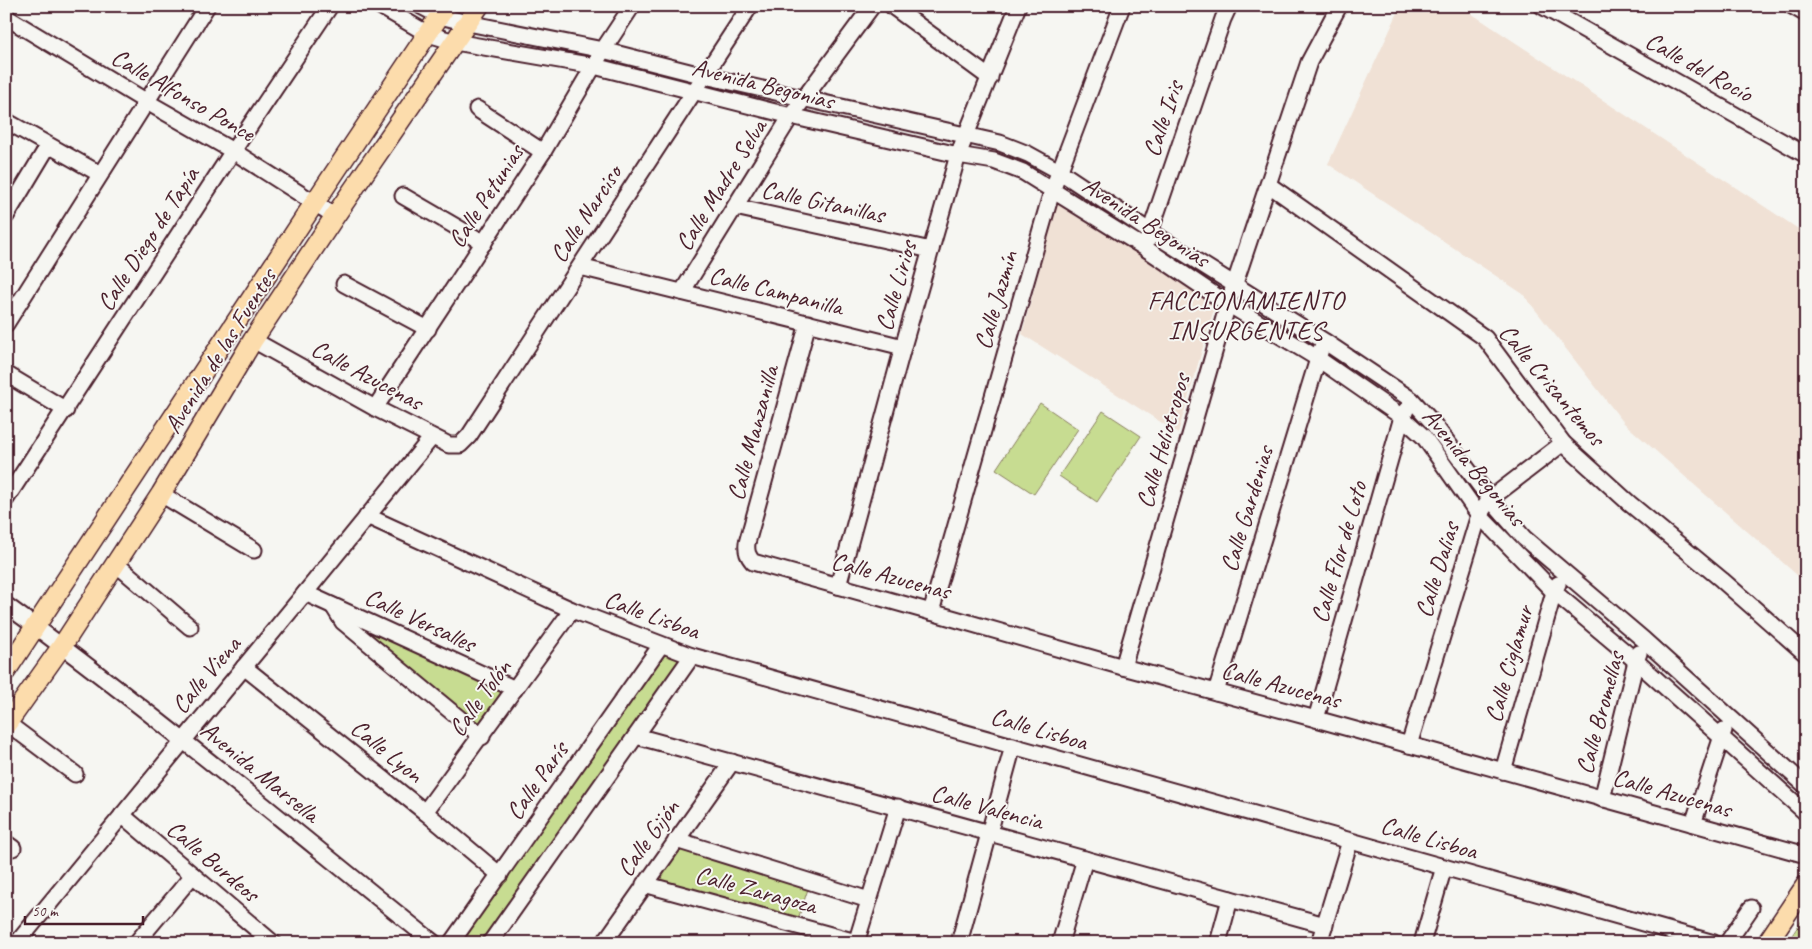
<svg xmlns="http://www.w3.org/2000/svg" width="1812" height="949" font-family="Caveat,sans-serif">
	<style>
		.built { fill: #f0e1d5 }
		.green { fill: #c7dc91; stroke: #887e5e }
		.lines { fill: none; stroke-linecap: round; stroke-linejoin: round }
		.minor-casing { stroke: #4a1f2b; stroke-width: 19 }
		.major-casing { stroke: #4a1f2b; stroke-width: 22 }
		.minor { stroke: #f6f6f2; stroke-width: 15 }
		.major { stroke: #fcdcac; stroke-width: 19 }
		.labels { text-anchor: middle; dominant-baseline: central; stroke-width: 4; stroke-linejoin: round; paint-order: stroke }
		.street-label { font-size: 25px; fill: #4a1f2b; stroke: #f6f6f2 }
		.neighbourhood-label { font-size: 26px; letter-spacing: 1px; fill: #4a1f2b; stroke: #f6f6f2 }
	</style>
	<rect width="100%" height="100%" fill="#f6f6f2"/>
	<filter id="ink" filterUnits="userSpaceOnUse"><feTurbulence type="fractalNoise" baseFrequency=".02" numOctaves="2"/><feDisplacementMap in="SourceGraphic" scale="10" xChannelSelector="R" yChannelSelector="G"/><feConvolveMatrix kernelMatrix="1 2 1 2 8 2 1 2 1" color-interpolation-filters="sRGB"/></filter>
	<g filter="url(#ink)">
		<g class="built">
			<polygon points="1401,6 1460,6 1806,234 1806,583 1624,423 1523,294 1328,164"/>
			<polygon points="1057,204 1216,302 1178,433 1022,334"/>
		</g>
		<g class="green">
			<polygon points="1040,403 1078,429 1034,494 996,469"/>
			<polygon points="1103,411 1141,436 1097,502 1059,476"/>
			<polygon points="348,618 508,691 482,728"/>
			<polygon points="661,645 692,656 485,943 451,943"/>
			<polygon points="676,842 797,880 808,889 796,925 646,884"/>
			<polygon points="1806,914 1806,943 1787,943"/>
		</g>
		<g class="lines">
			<defs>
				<g id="minor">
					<polyline points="380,6 428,34 455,42 594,66 791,116 958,155 994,161 1023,172 1145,248 1228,304 1317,358 1402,417 1424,437 1479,515 1554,592 1636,661 1806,813"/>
					<polyline points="421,6 440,16 468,23 603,50 705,76 1000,143 1028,154 1059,171 1149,231 1324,341 1412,400 1432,422 1490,499 1524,538 1644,640 1806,786"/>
					<polyline points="892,6 990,78"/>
					<polyline points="1542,6 1806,155"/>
					<polyline points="1792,6 1806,14"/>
					<polyline points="6,17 147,102 233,151 335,216"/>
					<polyline points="477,109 543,152"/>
					<polyline points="6,121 100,174"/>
					<polyline points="1269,185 1485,338 1563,443 1629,503 1722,580 1806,654"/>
					<polyline points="403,196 484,243"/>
					<polyline points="735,207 931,250"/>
					<polyline points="6,216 48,146"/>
					<polyline points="1147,241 1223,19 1229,6"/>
					<polyline points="580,267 903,347"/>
					<polyline points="344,284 428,329"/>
					<polyline points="682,292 791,116 872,6"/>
					<path d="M808 323 747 543C746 552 748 556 753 562L931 612 1123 667 1316 719 1806 855"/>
					<polyline points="6,324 207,6"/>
					<polyline points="253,340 375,408 449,445 460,445 469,436 750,6"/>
					<polyline points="6,374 66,410"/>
					<polyline points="375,408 543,152 603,50 632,6"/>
					<polyline points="161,494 254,550"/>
					<polyline points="6,499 233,151 330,6"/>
					<polyline points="367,516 572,610 692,656 1714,943"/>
					<polyline points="115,563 190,627"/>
					<polyline points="838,586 903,347 958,155 1018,6"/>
					<polyline points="305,593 515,689"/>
					<path d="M6 605C153 712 292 829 434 943"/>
					<polyline points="333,606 343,622 482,737"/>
					<polyline points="931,612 1052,191 1122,6"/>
					<polyline points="244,667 425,812 500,875"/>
					<polyline points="1123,667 1228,304 1309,62 1339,6"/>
					<polyline points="1216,692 1321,349"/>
					<polyline points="1316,719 1402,417 1406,410"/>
					<polyline points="7,723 75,774"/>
					<polyline points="636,736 1325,925"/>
					<polyline points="1409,745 1479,515 1490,499 1563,443"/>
					<polyline points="1503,771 1554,592 1558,584"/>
					<polyline points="1602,799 1636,661 1639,653"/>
					<polyline points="425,812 572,610"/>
					<polyline points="122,815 273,943"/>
					<polyline points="1693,824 1724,730"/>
					<polyline points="676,840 869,900"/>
					<polyline points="6,843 13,848"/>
					<polyline points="644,884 856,942"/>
					<polyline points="17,943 305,593 432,437"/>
					<polyline points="136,943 193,875"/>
					<polyline points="451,943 661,645"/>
					<polyline points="490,943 692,656"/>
					<polyline points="604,943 732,762"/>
					<polyline points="856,943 898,807"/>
					<polyline points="959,943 1013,746"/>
					<polyline points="1060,943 1085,859"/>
					<polyline points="1218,943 1230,899"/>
					<polyline points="1319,943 1350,841"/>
					<polyline points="1422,943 1444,867"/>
					<polyline points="1727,943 1751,908"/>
				</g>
				<g id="major">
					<polyline points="6,671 315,202 446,6"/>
					<polyline points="6,725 62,646 161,494 253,340 335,216 479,6"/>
					<polyline points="1767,943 1806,885"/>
				</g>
			</defs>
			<use href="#minor" class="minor-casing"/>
			<use href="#major" class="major-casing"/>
			<use href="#minor" class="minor"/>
			<use href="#major" class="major"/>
		</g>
	</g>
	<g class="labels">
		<g class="street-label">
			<text transform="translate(1699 67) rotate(29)">Calle del Rocío</text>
			<text transform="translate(763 84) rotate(14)">Avenida Begonias</text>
			<text transform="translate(183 95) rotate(30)">Calle Alfonso Ponce</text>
			<text transform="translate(1163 119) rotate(-71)">Calle Iris</text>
			<text transform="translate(721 185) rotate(-58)">Calle Madre Selva</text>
			<text transform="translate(486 196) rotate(-57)">Calle Petunias</text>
			<text transform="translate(823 202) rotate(12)">Calle Gitanillas</text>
			<text transform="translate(586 214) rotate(-57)">Calle Narciso</text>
			<text transform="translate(1146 222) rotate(33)">Avenida Begonias</text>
			<text transform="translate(148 239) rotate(-57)">Calle Diego de Tapía</text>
			<text transform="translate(896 286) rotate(-74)">Calle Lirios</text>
			<text transform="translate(776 291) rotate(14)">Calle Campanilla</text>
			<text transform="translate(996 300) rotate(-74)">Calle Jazmín</text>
			<text transform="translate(220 351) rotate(-58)">Avenida de las Fuentes</text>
			<text transform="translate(367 375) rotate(28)">Calle Azucenas</text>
			<text transform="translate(1552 385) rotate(50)">Calle Crisantemos</text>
			<text transform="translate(753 433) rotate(-75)">Calle Manzanilla</text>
			<text transform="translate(1163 441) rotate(-74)">Calle Heliotropos</text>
			<text transform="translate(1474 467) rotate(50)">Avenida Begonias</text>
			<text transform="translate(1247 509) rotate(-73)">Calle Gardenias</text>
			<text transform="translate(1339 552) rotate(-74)">Calle Flor de Loto</text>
			<text transform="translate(1437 570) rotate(-73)">Calle Dalias</text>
			<text transform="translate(891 576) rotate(15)">Calle Azucenas</text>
			<text transform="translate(652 615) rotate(20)">Calle Lisboa</text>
			<text transform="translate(420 620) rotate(25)">Calle Versalles</text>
			<text transform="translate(1509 664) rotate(-74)">Calle Ciglamur</text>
			<text transform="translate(206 675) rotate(-50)">Calle Viena</text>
			<text transform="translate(1281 685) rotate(15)">Calle Azucenas</text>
			<text transform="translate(480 698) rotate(-54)">Calle Tolón</text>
			<text transform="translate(1600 713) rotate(-75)">Calle Bromellas</text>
			<text transform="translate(1039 729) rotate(16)">Calle Lisboa</text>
			<text transform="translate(387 751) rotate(39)">Calle Lyon</text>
			<text transform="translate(260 772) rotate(39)">Avenida Marsella</text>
			<text transform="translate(537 781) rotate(-55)">Calle París</text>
			<text transform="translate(1672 793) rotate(16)">Calle Azucenas</text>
			<text transform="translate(987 807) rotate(15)">Calle Valencia</text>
			<text transform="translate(648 838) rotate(-54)">Calle Gijón</text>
			<text transform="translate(1429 838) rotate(16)">Calle Lisboa</text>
			<text transform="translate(213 861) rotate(40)">Calle Burdeos</text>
			<text transform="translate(756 890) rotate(15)">Calle Zaragoza</text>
		</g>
		<g class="neighbourhood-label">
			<text x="1246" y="300">FACCIONAMIENTO<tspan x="1246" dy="30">INSURGENTES</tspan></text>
		</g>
	</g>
	<rect width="1812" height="949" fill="none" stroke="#f6f6f2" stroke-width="25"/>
	<rect x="12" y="12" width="1787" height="924" fill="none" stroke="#4a1f2b" stroke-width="2" filter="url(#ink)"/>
	<path d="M25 916v8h118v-8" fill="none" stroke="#4a1f2b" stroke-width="2.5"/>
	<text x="32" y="916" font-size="15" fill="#4a1f2b" stroke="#f6f6f2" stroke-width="4" paint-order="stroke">50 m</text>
</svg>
